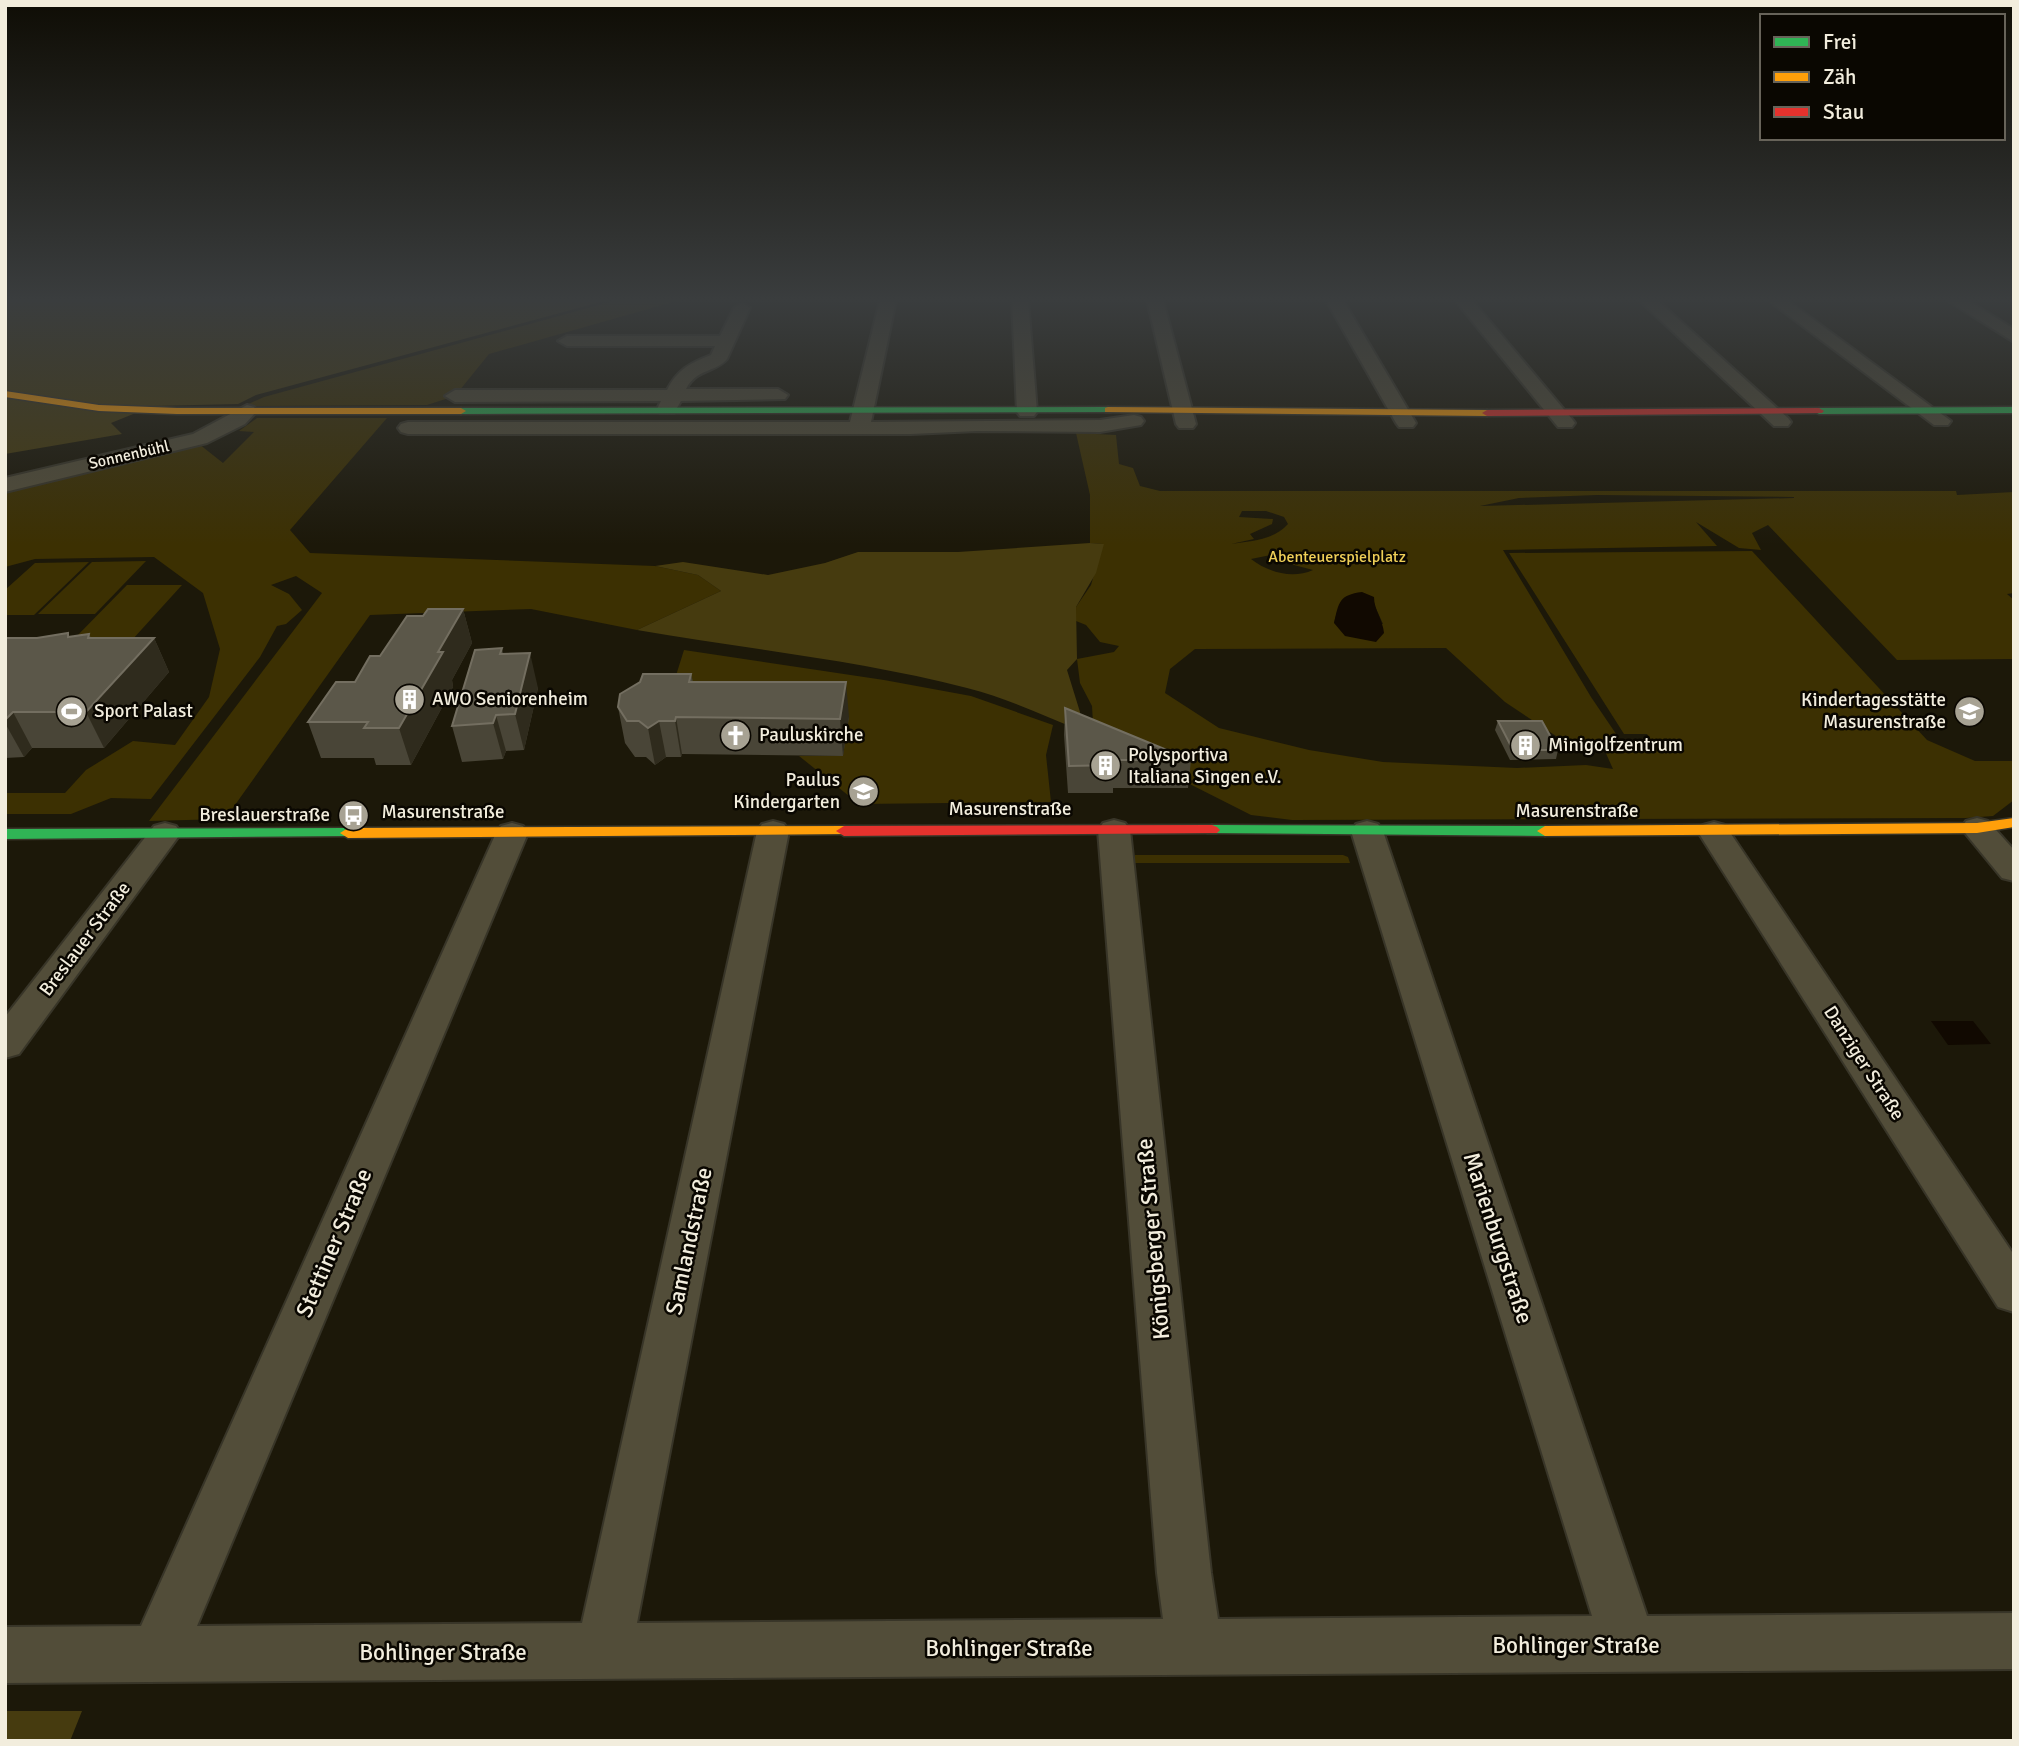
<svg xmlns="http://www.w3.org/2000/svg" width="2019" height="1746" font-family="Signika,sans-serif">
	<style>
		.green { fill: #3c3002; fill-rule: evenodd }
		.forest { fill: #463b0f }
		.water { fill: #110901 }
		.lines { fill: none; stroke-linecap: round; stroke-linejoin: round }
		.street-casing { stroke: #383528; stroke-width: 4 }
		.fast-casing { stroke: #383528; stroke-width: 3 }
		.slow-casing { stroke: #383528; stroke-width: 3 }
		.jam-casing { stroke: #383528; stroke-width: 3 }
		.street { fill: #524d39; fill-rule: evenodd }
		.fast { fill: #30b455; fill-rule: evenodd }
		.slow { fill: #ff9f0a; fill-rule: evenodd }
		.jam { fill: #e5322d; fill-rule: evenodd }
		.wall { fill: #494537 }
		.shaded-wall { fill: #2f2b1d }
		.building { fill: #5b5749; stroke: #736e60; stroke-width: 2 }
		.labels { text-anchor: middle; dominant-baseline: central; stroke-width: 5; stroke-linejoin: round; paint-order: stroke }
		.far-street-label { font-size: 16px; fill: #f2eddd; stroke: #0a0701 }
		.far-park-label { font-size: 16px; fill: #efcf57; stroke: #0a0701 }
		.poi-label { font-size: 19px; fill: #f2eddd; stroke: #0a0701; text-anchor: start }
		.street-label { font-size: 19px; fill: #f2eddd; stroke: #0a0701 }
		.near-street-label { font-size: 23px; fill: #f2eddd; stroke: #0a0701 }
	</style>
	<rect width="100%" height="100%" fill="#1c1809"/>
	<g class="green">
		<polygon points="617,300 680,300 489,354 455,396 427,405 244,406 264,397"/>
		<polygon points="257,418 387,418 290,530 310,553 655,566 698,575 721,591 637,630 531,609 370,615 225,819 149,821 322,593 296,576 271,585 289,594 302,610 286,624 277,626 260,657 151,799 111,798 71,814 5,814 5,793 65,793 86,770 133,741 175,745 209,697 220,649 203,593 154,557 35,559 5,567 5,489 199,444 223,463 254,432 239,431"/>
		<path d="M1076 433 1116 435 1119 464 1133 468 1140 486 1160 491H1956L1957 495 2014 492V593L2007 594 2014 600V659L1897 660 1768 525 1752 533 1761 550 1739 548 1696 522 1717 546 1503 550 1591 697 1629 753 1653 743 1647 734H1624L1509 553 1752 551 1927 740 1975 761H2014V800L1993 816 1966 818 1292 820 1251 815 1158 768 1093 723 1092 706 1080 683 1077 659 1114 652 1119 646 1100 642 1086 625 1076 621V607L1091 585 1103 544 1090 543V495ZM1597 495 1794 497V498L1480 506 1519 498ZM1242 511H1266L1284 517 1288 524C1274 540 1252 541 1231 544L1254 539 1250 534 1272 524 1273 519 1239 517ZM1275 554 1294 565 1313 570C1293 579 1269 573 1251 559ZM1374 604 1383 624 1334 623 1338 609ZM1446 648 1505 702 1565 742 1604 749 1613 769 1586 765 1517 768 1383 762 1309 750 1219 728 1165 693 1170 669 1195 649Z"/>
		<polygon points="146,561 95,614 38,614 92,562"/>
		<polygon points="89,562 34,615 5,615 5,590 35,563"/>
		<polygon points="127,585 182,585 132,640 73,640"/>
		<polygon points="684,650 884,680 971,696 1053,725 1046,755 1051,802 859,804 799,756 843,756 667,704"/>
		<polygon points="1135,855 1343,855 1348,857 1350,863 1135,863"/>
	</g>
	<g class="forest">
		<polygon points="5,300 608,300 256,395 238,404 153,406 111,423 122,434 5,454"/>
		<path d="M1090 543 1104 544 1096 573 1076 607 1077 659 1067 670 1080 712 1081 731C1043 715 1006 698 967 688 859 660 746 649 637 630L721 591 698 575 655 566 683 562 768 575 825 563 858 552H958Z"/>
		<polygon points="5,1711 82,1711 70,1741 5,1741"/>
	</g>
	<g class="water">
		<path d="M1362 592 1374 597C1374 610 1383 620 1384 633L1376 642 1345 636 1334 623C1339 602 1339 595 1362 592Z"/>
		<polygon points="1931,1021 1973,1021 1991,1044 1948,1045"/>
	</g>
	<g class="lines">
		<defs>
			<g id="street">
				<polygon points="880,300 896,300 871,422 1100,420 1134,415 1141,417 1144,421 1141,425 1100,432 977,431 911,434 408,434 401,432 398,428 401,424 408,422 850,422"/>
				<polygon points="1012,300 1028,300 1037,412 1034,416 1020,416 1017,412"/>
				<polygon points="1147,300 1163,300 1196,424 1193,428 1179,428 1176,424"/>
				<polygon points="1326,300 1343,300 1416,423 1413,427 1399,427 1396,423"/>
				<polygon points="1455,300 1472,300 1572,419 1575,423 1572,427 1558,427"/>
				<polygon points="1639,300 1657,300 1788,418 1791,422 1788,426 1774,426"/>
				<polygon points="1768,300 1787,300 1951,421 1948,425 1934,425"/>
				<polygon points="1947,300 1967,300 2014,329 2014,342"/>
				<path d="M742 303 750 308 727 359C715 373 697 368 686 389H778L788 395 785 399 681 401 674 413H660L657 409 661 401 455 402 445 396 455 390H667C677 370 690 363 711 355L715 346H567L558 341 567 336H720L734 308Z"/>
				<polygon points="247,405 254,407 257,411 245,424 207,443 5,492 5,478 193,434"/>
				<polygon points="1977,818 1988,821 2014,850 2014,881 2002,878 1961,828 1966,821"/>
				<polygon points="1114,820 1125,823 1130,830 1211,1573 1218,1619 1592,1616 1351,831 1356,824 1367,821 1378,824 1383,831 1647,1616 2014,1613 2014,1669 5,1683 5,1627 141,1626 496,833 501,826 512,823 523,826 528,833 197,1626 582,1623 757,831 762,824 773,821 784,824 789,831 637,1623 1163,1619 1157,1573 1098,830 1103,823"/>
				<polygon points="1714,822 1725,825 2014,1255 2014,1312 1998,1307 1698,832 1703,825"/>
				<polygon points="165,823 176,826 181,833 19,1054 5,1058 5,1017 154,826"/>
			</g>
			<g id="fast">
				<polygon points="1108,407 1111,408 1111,412 461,414 456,411 461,408"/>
				<polygon points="2014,407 2014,413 1819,414 1814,411 1819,408"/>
				<polygon points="1212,825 1545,826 1553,831 1545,836 1207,833 1204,830 1207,827"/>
				<polygon points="348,828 353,830 356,833 353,836 5,839 5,829"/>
			</g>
			<g id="slow">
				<polygon points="5,391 99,405 177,408 461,408 466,411 461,414 177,414 99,411 5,397"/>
				<polygon points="1108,407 1487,410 1492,413 1487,416 1105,412 1105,408"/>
				<polygon points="2014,818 2014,827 1977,833 1545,836 1537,831 1545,826 1977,823"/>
				<polygon points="844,826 849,828 852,831 849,834 348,838 340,833 348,828"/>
			</g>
			<g id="jam">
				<polygon points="1819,408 1824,411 1822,413 1487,416 1482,413 1487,410"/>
				<polygon points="1212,825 1217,827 1220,830 1217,833 844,836 836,831 844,826"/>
			</g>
		</defs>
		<use href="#street" class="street-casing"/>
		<use href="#fast" class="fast-casing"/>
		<use href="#slow" class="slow-casing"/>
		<use href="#jam" class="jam-casing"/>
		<use href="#street" class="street"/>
		<use href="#fast" class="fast"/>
		<use href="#slow" class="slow"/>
		<use href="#jam" class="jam"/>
	</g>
	<g class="wall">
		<polygon points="463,609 472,643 452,680 453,687 411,765 376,765 374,758 321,758 308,722 355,682 423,616"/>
		<polygon points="89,634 91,638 154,638 169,672 104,748 32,748 24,757 5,758 5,638 70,637"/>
		<polygon points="502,648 503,654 538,688 524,750 506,751 503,759 462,762 452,726"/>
		<polygon points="691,674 693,682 849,717 843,756 682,754 681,757 666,757 655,765 646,757 635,757 625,743 618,707"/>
		<polygon points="1065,708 1191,760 1188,788 1113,788 1113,793 1068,793 1064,735"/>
		<polygon points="1498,721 1558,750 1556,759 1510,760 1495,730"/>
	</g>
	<g class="shaded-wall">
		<polygon points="463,609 472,643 452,680 453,687 411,765 399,728 438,652"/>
		<polygon points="154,638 169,672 104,748 86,712"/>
		<polygon points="530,653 538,688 524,750 515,714"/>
		<polygon points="846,682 849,717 843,756 840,719"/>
		<polygon points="13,712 32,748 24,757 5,723 5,720"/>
		<polygon points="496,715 506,751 503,759 493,723"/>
		<polygon points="676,717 682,754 681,757 675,721"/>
		<polygon points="659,721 666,757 655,765 648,728"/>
	</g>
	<g class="building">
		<polygon points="428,609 463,609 438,652 443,652 399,728 364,728 368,722 308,722 336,682 355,682 370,656 380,656 407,616 423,616"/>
		<polygon points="68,633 68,637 89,634 88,638 154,638 86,712 13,712 5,720 5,638 37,638"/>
		<polygon points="502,648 500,654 530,653 515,714 496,715 493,723 452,726 475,650"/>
		<polygon points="643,674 691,674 689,682 846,682 840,719 676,717 675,721 659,721 648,728 639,721 627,721 618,707 620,694 640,682"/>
		<polygon points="1065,708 1191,760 1114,760 1115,765 1069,766"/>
		<polygon points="1498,721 1542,721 1558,750 1513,750"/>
	</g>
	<linearGradient id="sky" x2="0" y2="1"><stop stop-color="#0f0d05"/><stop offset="0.55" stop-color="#3a3d3e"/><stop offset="1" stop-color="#3a3d3e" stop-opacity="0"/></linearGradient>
	<rect width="2019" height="545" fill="url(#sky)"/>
	<defs>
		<symbol id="building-disc" viewBox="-11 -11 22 22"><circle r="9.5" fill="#a7a293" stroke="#0a0701"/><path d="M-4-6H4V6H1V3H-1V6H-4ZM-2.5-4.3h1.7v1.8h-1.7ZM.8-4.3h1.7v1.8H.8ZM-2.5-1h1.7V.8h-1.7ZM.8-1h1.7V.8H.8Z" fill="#fff"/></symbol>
		<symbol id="stadium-disc" viewBox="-11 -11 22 22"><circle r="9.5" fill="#a7a293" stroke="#0a0701"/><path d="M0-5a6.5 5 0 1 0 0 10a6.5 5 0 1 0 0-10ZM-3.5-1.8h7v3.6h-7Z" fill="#fff"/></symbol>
		<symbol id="school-disc" viewBox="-11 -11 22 22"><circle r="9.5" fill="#a7a293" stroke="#0a0701"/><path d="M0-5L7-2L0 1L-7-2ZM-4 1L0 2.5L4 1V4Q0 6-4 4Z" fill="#fff"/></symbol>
		<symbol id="church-disc" viewBox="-11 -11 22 22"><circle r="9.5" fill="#a7a293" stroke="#0a0701"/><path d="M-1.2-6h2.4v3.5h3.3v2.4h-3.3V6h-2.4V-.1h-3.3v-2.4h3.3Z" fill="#fff"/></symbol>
		<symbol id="bus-disc" viewBox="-11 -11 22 22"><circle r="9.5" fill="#a7a293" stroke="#0a0701"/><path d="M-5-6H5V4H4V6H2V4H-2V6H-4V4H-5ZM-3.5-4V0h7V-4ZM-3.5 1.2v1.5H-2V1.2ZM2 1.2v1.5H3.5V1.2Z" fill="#fff"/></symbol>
	</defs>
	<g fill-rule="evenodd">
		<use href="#building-disc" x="392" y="682" width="35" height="35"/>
		<use href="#stadium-disc" x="54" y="694" width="35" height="35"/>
		<use href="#school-disc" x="1952" y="694" width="35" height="35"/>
		<use href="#church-disc" x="718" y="718" width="35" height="35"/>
		<use href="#building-disc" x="1508" y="728" width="35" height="35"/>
		<use href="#building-disc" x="1088" y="748" width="35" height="35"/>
		<use href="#school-disc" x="846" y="774" width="35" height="35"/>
		<use href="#bus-disc" x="336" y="798" width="35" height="35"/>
	</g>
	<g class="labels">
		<g class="far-street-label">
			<text transform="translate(129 455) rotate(-13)">Sonnenbühl</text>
		</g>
		<g class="far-park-label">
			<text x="1337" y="557">Abenteuerspielplatz</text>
		</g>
		<g class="poi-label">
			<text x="432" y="699">AWO Seniorenheim</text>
			<text x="1946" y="700" text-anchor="end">Kindertagesstätte<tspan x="1946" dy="22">Masurenstraße</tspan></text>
			<text x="94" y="711">Sport Palast</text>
			<text x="759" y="735">Pauluskirche</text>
			<text x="1548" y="745">Minigolfzentrum</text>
			<text x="1128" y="755">Polysportiva<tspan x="1128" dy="22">Italiana Singen e.V.</tspan></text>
			<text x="840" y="780" text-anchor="end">Paulus<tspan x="840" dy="22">Kindergarten</tspan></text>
			<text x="330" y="815" text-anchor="end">Breslauerstraße</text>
		</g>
		<g class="street-label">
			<text x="1010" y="809">Masurenstraße</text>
			<text x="1577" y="811">Masurenstraße</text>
			<text x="443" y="812">Masurenstraße</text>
			<text transform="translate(85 939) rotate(-53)">Breslauer Straße</text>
			<text transform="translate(1864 1063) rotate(57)">Danziger Straße</text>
		</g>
		<g class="near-street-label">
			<text transform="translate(1498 1238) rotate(72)">Marienburgstraße</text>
			<text transform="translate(1153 1239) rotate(-95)">Königsberger Straße</text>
			<text transform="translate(689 1241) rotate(-78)">Samlandstraße</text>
			<text transform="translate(334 1243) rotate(-67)">Stettiner Straße</text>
			<text x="1576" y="1645">Bohlinger Straße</text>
			<text x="1009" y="1648">Bohlinger Straße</text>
			<text x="443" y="1652">Bohlinger Straße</text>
		</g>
	</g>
	<rect width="2019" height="1746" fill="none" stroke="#f2eddd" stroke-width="14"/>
	<rect x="1760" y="14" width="245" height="126" fill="#0a0701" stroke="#676359" stroke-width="2"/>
	<rect x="1774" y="37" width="35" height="10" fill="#30b455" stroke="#676359" stroke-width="2"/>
	<text x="1823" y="49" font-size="21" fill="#f2eddd">Frei</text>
	<rect x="1774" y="72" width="35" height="10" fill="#ff9f0a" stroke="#676359" stroke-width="2"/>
	<text x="1823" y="84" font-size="21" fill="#f2eddd">Zäh</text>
	<rect x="1774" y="107" width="35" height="10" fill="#e5322d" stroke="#676359" stroke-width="2"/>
	<text x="1823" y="119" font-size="21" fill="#f2eddd">Stau</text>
</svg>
